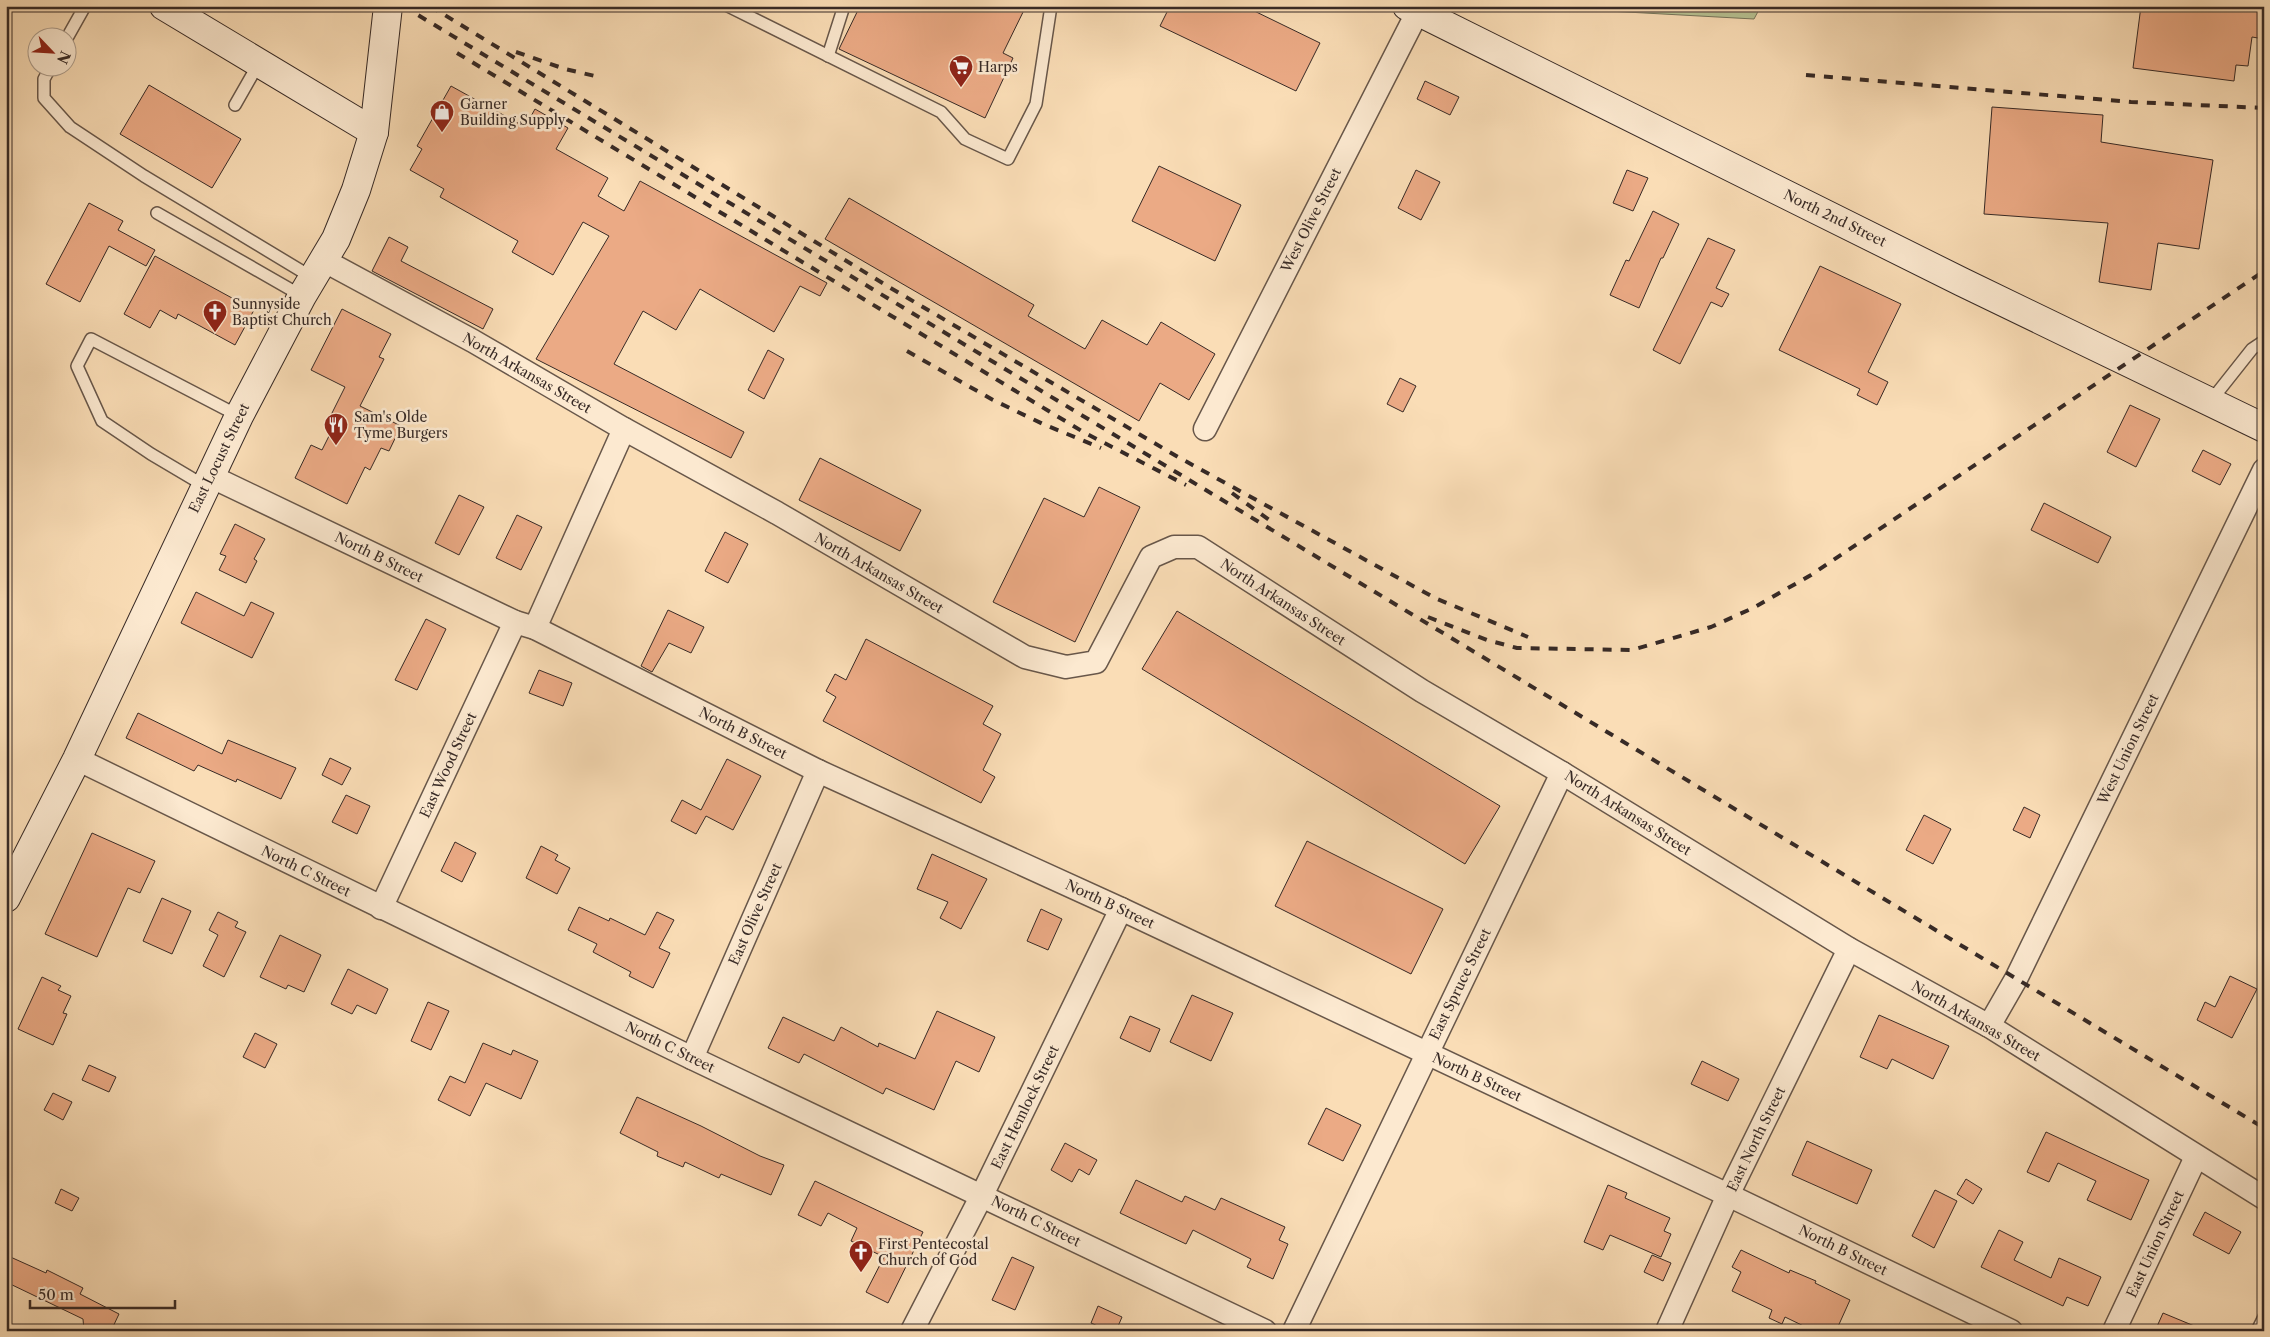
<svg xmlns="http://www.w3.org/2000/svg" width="2270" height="1337" font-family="'Libre Caslon Text',serif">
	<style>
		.green { fill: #b7c293; stroke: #77765c }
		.building { fill: #ebaa85; stroke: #372a26 }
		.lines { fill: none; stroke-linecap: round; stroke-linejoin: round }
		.lane-casing { stroke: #68574a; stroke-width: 14 }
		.street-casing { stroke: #68574a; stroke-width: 25 }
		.secondary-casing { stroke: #372a26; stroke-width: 30 }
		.lane { stroke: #fce9d0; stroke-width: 11 }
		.street { stroke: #fce9d0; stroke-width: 22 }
		.secondary { stroke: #fce9d0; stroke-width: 28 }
		.rail { stroke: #372a26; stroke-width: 4; stroke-dasharray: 9 9; stroke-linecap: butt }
		.labels { text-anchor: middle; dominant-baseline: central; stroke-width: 5; stroke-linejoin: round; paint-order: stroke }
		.poi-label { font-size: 14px; fill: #372a26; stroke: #fce9d0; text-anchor: start }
		.street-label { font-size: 14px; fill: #372a26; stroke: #fce9d0 }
	</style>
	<rect width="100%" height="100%" fill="#faddb6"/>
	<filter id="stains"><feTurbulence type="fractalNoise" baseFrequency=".004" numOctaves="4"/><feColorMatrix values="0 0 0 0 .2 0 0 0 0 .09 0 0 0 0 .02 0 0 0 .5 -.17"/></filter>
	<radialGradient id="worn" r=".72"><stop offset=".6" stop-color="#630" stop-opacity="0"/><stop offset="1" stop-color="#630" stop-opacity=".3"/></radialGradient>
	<polygon class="green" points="1517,6 1761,6 1754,19"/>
	<g class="building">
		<polygon points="860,6 1026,6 1003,53 1013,58 985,118 839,49"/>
		<polygon points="1170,6 1244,6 1320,43 1296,91 1160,26"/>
		<polygon points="2141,6 2264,6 2264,39 2252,37 2248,66 2236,65 2234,81 2133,68"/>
		<polygon points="1425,81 1459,97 1450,115 1417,99"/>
		<polygon points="149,85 241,139 212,188 120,134"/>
		<polygon points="451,86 525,127 535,109 568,128 556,149 608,178 598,196 624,211 640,181 827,283 820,296 800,286 774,332 700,289 676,330 643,311 614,364 744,432 731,458 536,359 609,236 583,222 553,275 512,252 518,241 440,197 444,189 410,170 422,149 417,146"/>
		<polygon points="1992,107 2103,115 2101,142 2213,160 2199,249 2158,243 2151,290 2099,282 2108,223 1984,214"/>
		<polygon points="1159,166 1241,205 1215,261 1132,221"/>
		<polygon points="1416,170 1440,182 1421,220 1398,208"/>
		<polygon points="1627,170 1648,178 1633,211 1613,203"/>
		<polygon points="849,198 1034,305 1028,316 1085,349 1102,320 1147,345 1161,322 1215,354 1189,400 1160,383 1139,421 825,239"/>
		<polygon points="89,203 123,221 118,230 155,250 146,266 109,246 80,302 46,284"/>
		<polygon points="1653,211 1679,224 1663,258 1661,258 1639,308 1610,295 1626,260 1629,261"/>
		<polygon points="389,237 408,247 401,261 493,309 483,329 372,271"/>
		<polygon points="1708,238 1735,250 1716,288 1729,294 1722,307 1711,302 1680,364 1653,350"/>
		<polygon points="155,256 254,310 235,345 178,314 176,319 160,310 150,328 124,314"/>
		<polygon points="1820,266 1901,304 1868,372 1888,382 1877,405 1857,395 1860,389 1779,350"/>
		<polygon points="342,309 391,334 379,357 384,359 360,406 401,426 389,451 381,448 370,470 365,467 347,504 295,478 311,445 322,450 335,424 328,421 345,387 311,370"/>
		<polygon points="768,350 784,359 764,399 748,390"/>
		<polygon points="1400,378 1416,386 1403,412 1387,404"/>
		<polygon points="2130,405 2160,419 2136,467 2107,452"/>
		<polygon points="2203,450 2231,464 2220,485 2192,471"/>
		<polygon points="820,458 921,510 900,551 799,500"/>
		<polygon points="1099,487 1140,507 1075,642 993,602 1044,498 1084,517"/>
		<polygon points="459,495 484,507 459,555 435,543"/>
		<polygon points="2044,503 2111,537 2098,563 2031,530"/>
		<polygon points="517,515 542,527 521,570 496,558"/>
		<polygon points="235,524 265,539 254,559 257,561 246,583 219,570 226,556 220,554"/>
		<polygon points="725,532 748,544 728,583 705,571"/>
		<polygon points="196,592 244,616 251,602 274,613 252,658 181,623"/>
		<polygon points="668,610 704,627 691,653 669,643 652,672 641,666"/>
		<polygon points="1177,611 1500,806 1465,864 1142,669"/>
		<polygon points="426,619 446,629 417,690 395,680"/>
		<polygon points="866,639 993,706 983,724 1001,734 983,770 995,777 981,803 823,721 836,697 826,691 835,674 846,680"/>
		<polygon points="539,670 572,683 563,706 529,693"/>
		<polygon points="138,713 222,754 228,740 296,768 281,799 237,779 236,782 198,765 194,771 126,738"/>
		<polygon points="330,758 351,768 342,785 322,775"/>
		<polygon points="727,759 761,776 733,830 706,816 696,834 671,821 682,800 701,810"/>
		<polygon points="346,795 370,806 357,834 332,822"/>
		<polygon points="2024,807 2040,815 2030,838 2013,830"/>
		<polygon points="1924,815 1951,829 1933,864 1906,850"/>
		<polygon points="92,833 155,861 140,893 128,888 97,957 45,934"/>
		<polygon points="1307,841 1443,909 1411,974 1275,906"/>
		<polygon points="455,842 476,853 462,882 441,871"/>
		<polygon points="541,846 558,855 555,860 570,868 557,894 526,878"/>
		<polygon points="932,854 987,879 961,929 940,918 948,902 917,889"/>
		<polygon points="162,898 191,911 172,954 143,941"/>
		<polygon points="579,907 609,921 610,918 645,935 657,912 674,920 659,948 670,953 653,988 629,976 631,972 593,952 597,944 568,930"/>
		<polygon points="1041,909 1062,919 1048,950 1027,941"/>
		<polygon points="218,912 238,922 235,927 246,932 224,977 203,966 218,935 209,930"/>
		<polygon points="280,935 321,955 304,992 288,985 286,989 260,977"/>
		<polygon points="348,969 388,989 376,1014 357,1005 352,1014 331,1004"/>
		<polygon points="2230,976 2257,989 2232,1038 2197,1020 2205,1002 2215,1007"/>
		<polygon points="42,977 61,986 58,990 71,996 63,1013 67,1014 53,1045 18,1029"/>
		<polygon points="1192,995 1233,1013 1211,1061 1170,1042"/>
		<polygon points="428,1002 449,1011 431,1050 411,1041"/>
		<polygon points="937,1011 995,1037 979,1072 956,1061 934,1110 886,1088 883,1094 804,1054 799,1063 768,1048 783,1017 834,1041 841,1027 878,1047 879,1043 915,1059"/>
		<polygon points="1879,1015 1949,1046 1933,1079 1892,1059 1887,1069 1860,1057"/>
		<polygon points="1130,1016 1160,1029 1150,1052 1120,1038"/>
		<polygon points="255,1033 277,1044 265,1068 243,1057"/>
		<polygon points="483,1043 511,1055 513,1050 538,1061 521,1099 486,1083 470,1116 438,1100 450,1076 465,1083"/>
		<polygon points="1702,1061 1739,1079 1728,1101 1691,1084"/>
		<polygon points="89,1065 116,1077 109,1092 82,1080"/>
		<polygon points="53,1093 72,1102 63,1120 44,1110"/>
		<polygon points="637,1097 701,1126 760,1156 784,1165 771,1195 721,1174 719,1178 685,1162 683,1167 657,1156 658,1152 620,1133"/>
		<polygon points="1326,1108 1361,1125 1343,1161 1308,1144"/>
		<polygon points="2046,1132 2149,1180 2131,1220 2087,1200 2096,1181 2058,1163 2049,1182 2027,1172"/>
		<polygon points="1807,1141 1872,1170 1857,1204 1792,1175"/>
		<polygon points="1065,1143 1097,1160 1089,1175 1079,1169 1072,1182 1051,1170"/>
		<polygon points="1966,1179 1982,1189 1973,1204 1957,1194"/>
		<polygon points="1136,1180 1182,1202 1185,1196 1215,1210 1221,1198 1285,1227 1279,1240 1288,1244 1273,1279 1247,1267 1251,1259 1193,1230 1186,1244 1120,1213"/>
		<polygon points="815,1181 923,1232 888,1303 866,1292 884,1257 851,1241 857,1228 828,1213 821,1226 798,1215"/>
		<polygon points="1608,1185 1627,1193 1625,1198 1670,1218 1664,1231 1671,1234 1661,1257 1610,1235 1603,1250 1584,1242"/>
		<polygon points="61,1189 79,1198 72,1211 55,1203"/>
		<polygon points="1935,1190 1957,1201 1934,1248 1912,1236"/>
		<polygon points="2205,1212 2241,1232 2229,1254 2193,1235"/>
		<polygon points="1999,1230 2023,1242 2014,1260 2051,1278 2059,1258 2101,1277 2088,1306 2067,1297 2063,1306 1981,1267"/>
		<polygon points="1741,1250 1789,1273 1790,1270 1816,1281 1815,1283 1850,1300 1836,1331 1814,1331 1785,1317 1782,1324 1769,1318 1772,1310 1732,1291 1741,1272 1732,1267"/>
		<polygon points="6,1255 46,1273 47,1270 83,1288 80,1294 119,1314 111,1331 84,1331 83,1319 6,1282"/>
		<polygon points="1652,1255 1671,1263 1663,1281 1644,1272"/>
		<polygon points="1012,1257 1034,1267 1015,1310 992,1300"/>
		<polygon points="1098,1306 1122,1317 1116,1331 1109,1331 1091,1323"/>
		<polygon points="2163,1313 2204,1330 2204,1331 2155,1331"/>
	</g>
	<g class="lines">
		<defs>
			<g id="lane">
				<polyline points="728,6 941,112 965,139 1008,159 1036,104 1051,6"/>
				<polyline points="67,38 85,6"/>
				<polyline points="828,56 844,6"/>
				<polyline points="50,68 44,79 44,98 70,127 144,176 313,278"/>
				<polyline points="235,105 259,63"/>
				<polyline points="157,213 302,296"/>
				<polyline points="2210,402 2252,349 2264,341"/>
				<polyline points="205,486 151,454 102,421 77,366 91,339 239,416"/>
				<polyline points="2257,1331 2264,1317"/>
			</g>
			<g id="street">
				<polyline points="323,260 473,341 624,429 777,513 1025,657 1066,667 1096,662 1151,557 1174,547 1198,547 1422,691 1562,773 1849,949 1989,1026 2264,1198"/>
				<polyline points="1205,429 1418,11"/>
				<polyline points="210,476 515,622 535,628 818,771 1121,909 1728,1195 2011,1331"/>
				<polyline points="535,628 624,429"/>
				<polyline points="77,759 692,1058 1265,1331"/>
				<polyline points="381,908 515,622"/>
				<polyline points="1989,1026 2016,979 2264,470"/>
				<polyline points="692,1058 818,771"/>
				<polyline points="912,1331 982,1195 1121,909"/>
				<polyline points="1294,1331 1562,773"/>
				<polyline points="1667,1331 1728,1195 1849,949"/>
				<polyline points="2114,1331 2196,1157"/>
			</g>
			<g id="secondary">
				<polyline points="164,6 374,132"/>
				<polyline points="1407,6 1962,282 2264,428"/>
				<polyline points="6,898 77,759 239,416 302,296 336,239 356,190 374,132 388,6"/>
			</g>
		</defs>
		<use href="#lane" class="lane-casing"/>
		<use href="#street" class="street-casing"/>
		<use href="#secondary" class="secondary-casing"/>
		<use href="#lane" class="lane"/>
		<use href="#street" class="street"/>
		<use href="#secondary" class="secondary"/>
		<g class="rail">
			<polyline points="403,6 2264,1128"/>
			<polyline points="430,6 889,287 1178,457 1435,598 1528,637"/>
			<polyline points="516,52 565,69 595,76"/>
			<polyline points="457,53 1085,433 1186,485"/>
			<polyline points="1806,75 2131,102 2264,108"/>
			<polyline points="907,351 993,400 1043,424 1101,448"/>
			<polyline points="1232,493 1272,522"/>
			<polyline points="1428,617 1487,640 1517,648 1632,650 1711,627 1753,608 1811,575 2264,271"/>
		</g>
	</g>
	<defs>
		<symbol id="supermarket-pin" viewBox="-11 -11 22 30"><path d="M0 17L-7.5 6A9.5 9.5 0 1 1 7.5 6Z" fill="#8f2418" stroke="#fce9d0"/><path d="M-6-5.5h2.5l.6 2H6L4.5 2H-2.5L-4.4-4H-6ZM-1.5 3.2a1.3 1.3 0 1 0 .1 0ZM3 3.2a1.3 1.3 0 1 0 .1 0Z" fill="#fff"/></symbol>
		<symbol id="shop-pin" viewBox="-11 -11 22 30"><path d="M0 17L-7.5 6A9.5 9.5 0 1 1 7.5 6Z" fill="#8f2418" stroke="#fce9d0"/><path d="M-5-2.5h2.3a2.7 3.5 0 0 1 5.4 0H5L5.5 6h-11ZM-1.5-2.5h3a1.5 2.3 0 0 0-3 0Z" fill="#fff"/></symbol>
		<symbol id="church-pin" viewBox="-11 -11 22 30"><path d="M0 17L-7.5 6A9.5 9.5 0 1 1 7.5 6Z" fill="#8f2418" stroke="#fce9d0"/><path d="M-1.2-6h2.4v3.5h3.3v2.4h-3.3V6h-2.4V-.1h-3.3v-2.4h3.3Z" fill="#fff"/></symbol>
		<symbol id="restaurant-pin" viewBox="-11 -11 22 30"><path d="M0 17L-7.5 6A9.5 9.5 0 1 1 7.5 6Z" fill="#8f2418" stroke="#fce9d0"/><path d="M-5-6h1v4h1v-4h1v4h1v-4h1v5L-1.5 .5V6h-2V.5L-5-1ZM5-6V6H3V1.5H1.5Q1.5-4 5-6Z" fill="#fff"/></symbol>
	</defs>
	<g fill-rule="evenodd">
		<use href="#supermarket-pin" x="947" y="53" width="28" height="38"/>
		<use href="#shop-pin" x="428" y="98" width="28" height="38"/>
		<use href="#church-pin" x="201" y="298" width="28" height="38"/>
		<use href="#restaurant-pin" x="322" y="411" width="28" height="38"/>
		<use href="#church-pin" x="847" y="1238" width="28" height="38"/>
	</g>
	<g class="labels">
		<g class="poi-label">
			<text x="978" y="67">Harps</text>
			<text x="460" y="104">Garner<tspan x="460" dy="16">Building Supply</tspan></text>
			<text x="232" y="304">Sunnyside<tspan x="232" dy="16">Baptist Church</tspan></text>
			<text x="354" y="417">Sam's Olde<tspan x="354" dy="16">Tyme Burgers</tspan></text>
			<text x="878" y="1244">First Pentecostal<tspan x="878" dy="16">Church of God</tspan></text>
		</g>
		<g class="street-label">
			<text transform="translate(1835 218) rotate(26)">North 2nd Street</text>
			<text transform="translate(1311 220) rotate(-63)">West Olive Street</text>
			<text transform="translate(527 373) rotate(30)">North Arkansas Street</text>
			<text transform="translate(219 458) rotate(-64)">East Locust Street</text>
			<text transform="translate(379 557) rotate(26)">North B Street</text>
			<text transform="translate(879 573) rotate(30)">North Arkansas Street</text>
			<text transform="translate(1283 602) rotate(33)">North Arkansas Street</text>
			<text transform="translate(743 733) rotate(27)">North B Street</text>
			<text transform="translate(2128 749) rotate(-64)">West Union Street</text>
			<text transform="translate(448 765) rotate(-65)">East Wood Street</text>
			<text transform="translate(1628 813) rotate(32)">North Arkansas Street</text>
			<text transform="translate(306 871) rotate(26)">North C Street</text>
			<text transform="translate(1110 904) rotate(25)">North B Street</text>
			<text transform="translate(755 914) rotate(-66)">East Olive Street</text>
			<text transform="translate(1460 984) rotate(-64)">East Spruce Street</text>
			<text transform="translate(1976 1021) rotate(30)">North Arkansas Street</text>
			<text transform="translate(670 1047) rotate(26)">North C Street</text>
			<text transform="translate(1477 1077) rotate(25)">North B Street</text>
			<text transform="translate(1025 1107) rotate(-64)">East Hemlock Street</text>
			<text transform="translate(1756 1139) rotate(-64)">East North Street</text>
			<text transform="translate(1036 1221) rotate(26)">North C Street</text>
			<text transform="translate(2155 1244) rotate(-65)">East Union Street</text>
			<text transform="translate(1843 1250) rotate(26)">North B Street</text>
		</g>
	</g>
	<rect width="2270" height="1337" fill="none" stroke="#faddb6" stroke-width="25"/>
	<rect x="8" y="8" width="2255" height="1322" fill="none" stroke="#372a26" stroke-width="2.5"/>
	<rect x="12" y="12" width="2245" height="1312" fill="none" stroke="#372a26"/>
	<g transform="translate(52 52) rotate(115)"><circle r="24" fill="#fce9d0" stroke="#ad9d8c"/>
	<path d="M0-4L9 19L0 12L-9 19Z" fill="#8f2418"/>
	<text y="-8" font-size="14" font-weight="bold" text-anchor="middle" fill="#372a26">N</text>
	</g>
	<path d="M30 1300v8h145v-8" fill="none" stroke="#372a26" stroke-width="2.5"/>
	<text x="38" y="1300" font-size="15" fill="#372a26" stroke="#fce9d0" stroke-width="4" paint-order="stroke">50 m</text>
	<rect width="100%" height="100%" filter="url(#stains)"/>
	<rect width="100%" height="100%" fill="url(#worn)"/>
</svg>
